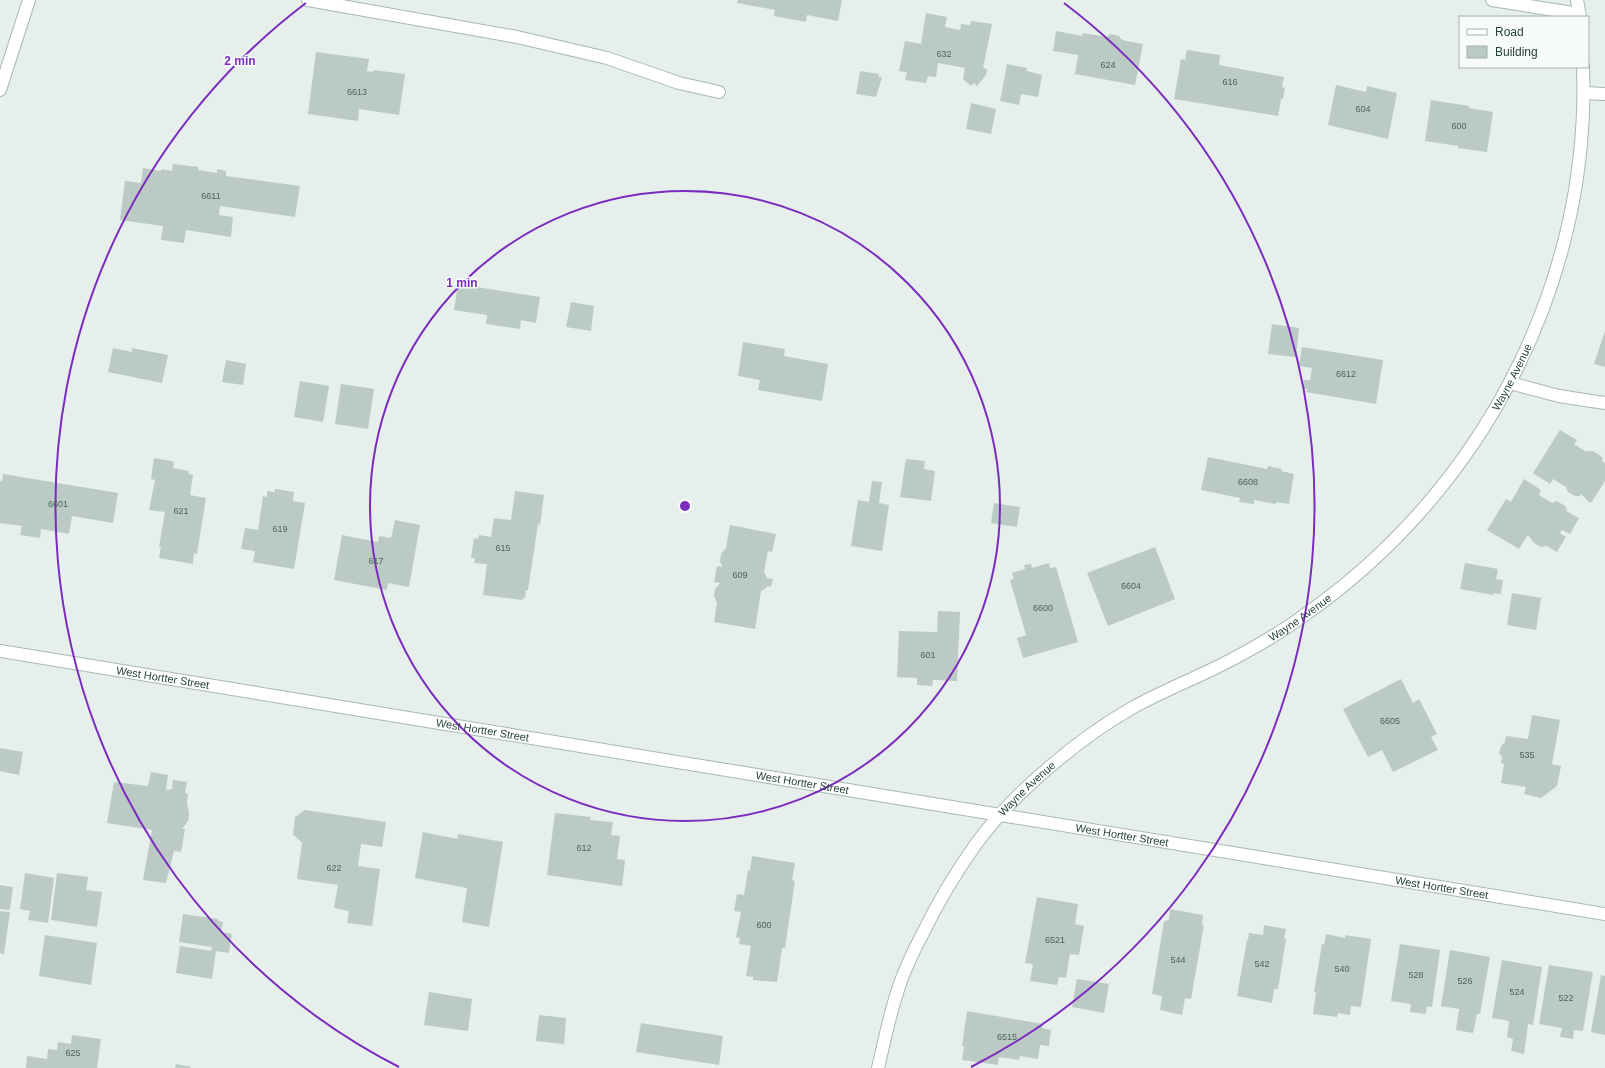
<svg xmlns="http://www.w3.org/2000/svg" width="1605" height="1068" font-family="Helvetica,sans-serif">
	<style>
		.building { fill: #bbcac4 }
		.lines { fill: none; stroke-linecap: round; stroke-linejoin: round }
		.minor-casing { stroke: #a8b8b2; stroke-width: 14 }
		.minor { stroke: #fff; stroke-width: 12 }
		.ring { fill: none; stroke: #7b2cbf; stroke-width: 2 }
		.labels { text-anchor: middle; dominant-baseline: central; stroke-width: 3; stroke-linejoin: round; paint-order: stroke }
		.number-label { font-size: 9px; fill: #4a645c }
		.street-label { font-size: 11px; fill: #24423a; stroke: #f7fbf9 }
		.centre { fill: #7b2cbf; stroke: #f7fbf9; stroke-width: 2 }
		.ring-label { font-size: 12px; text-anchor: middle; font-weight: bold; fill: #7b2cbf; stroke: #f7fbf9; stroke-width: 3; stroke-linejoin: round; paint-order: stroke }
	</style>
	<rect width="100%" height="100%" fill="#e6efeb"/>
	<g class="building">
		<polygon points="738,0 842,0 838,21 807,15 806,22 774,16 775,10 737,3"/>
		<polygon points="926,13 947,17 945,27 960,30 961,24 970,25 971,21 992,24 983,68 987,69 986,75 977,86 974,83 971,86 963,79 965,68 938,63 936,77 928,76 926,83 905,80 907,72 899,71 905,41 921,44"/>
		<polygon points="1056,31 1082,36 1083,33 1107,37 1110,34 1119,36 1121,39 1126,41 1143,44 1135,85 1075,74 1078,55 1053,51"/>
		<polygon points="1187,50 1220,55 1219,65 1284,77 1282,87 1285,88 1283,99 1281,99 1278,116 1174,99 1181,59 1185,60"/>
		<polygon points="316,52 369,59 367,71 373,72 373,70 405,74 399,115 359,109 358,121 308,114"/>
		<polygon points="1007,64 1027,68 1027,71 1042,75 1038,97 1021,94 1019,105 1000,101"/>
		<polygon points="860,71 879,74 878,77 882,77 876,97 856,94"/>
		<polygon points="1336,85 1366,92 1367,86 1397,93 1388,139 1328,125"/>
		<polygon points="1431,100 1469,106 1469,108 1493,112 1487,152 1458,148 1458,146 1425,141"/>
		<polygon points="971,103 996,109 991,134 966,129"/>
		<polygon points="173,164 198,167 198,170 217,173 217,169 226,171 226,176 300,186 295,217 220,206 219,215 233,217 231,237 186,230 184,243 161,240 163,226 120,220 125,181 141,183 143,168 161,171 161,169 172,171"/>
		<polygon points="458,284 540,297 536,323 521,320 520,329 486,324 487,315 454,310"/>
		<polygon points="571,302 594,306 591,331 566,327"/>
		<polygon points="1272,324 1299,328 1296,357 1268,354"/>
		<polygon points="1605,331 1605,367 1594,364"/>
		<polygon points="743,342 785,349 784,356 828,364 822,401 758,390 760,380 738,376"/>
		<polygon points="1302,347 1383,360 1376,404 1306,392 1307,389 1303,389 1304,380 1310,380 1312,368 1299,366"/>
		<polygon points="113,348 132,352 132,348 168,355 162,383 108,372"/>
		<polygon points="226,360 246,364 243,385 222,382"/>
		<polygon points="300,381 329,386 323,422 294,417"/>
		<polygon points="341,384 374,389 368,429 335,424"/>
		<polygon points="1560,430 1577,440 1574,444 1586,452 1587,451 1593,451 1601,456 1603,459 1602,461 1605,463 1605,481 1591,503 1585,499 1586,498 1580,494 1580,496 1575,496 1568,492 1566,487 1553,479 1550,484 1533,473"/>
		<polygon points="1208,457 1267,469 1268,466 1282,469 1281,471 1294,474 1289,504 1276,502 1276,504 1254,500 1254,504 1239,502 1240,498 1201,490"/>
		<polygon points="154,458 171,461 174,462 173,468 189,471 188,474 193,475 190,495 206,498 197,554 194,553 193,564 159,558 161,547 159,547 165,512 149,510 155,480 151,479"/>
		<polygon points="906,459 925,461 924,469 935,471 931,501 900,497"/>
		<polygon points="3,474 118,493 113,523 72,516 69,534 41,529 40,538 20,535 22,526 0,523 0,481 2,481"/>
		<polygon points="1524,479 1541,490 1539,495 1552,503 1557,501 1565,506 1567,510 1566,511 1579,518 1570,534 1562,530 1560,533 1566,537 1557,552 1547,546 1541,547 1534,543 1528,535 1519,549 1487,530 1506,499 1511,502"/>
		<polygon points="872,481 882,482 879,503 889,505 882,551 851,546 858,500 869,502"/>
		<polygon points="275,489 294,492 293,501 305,503 294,569 253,562 255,551 241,549 245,528 258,530 263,496 267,497 267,491 275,492"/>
		<polygon points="515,491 544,495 540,525 538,524 528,590 526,590 525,598 523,598 522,600 483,595 487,564 474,563 475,558 471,558 474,538 478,539 479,535 491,537 494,518 511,520"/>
		<polygon points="994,503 1020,507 1017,527 991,523"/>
		<polygon points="395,520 420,525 409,587 388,583 387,590 334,580 342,535 378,542 379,536 391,538"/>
		<polygon points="730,525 776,534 772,552 768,551 764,572 767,578 773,579 771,587 767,586 766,588 761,591 755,629 714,622 717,603 714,596 715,589 720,583 714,582 717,566 722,567 720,561 721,554 726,548"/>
		<polygon points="1155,547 1175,599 1108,626 1087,573"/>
		<polygon points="1049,563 1050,568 1056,567 1078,642 1023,658 1017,638 1026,635 1010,580 1014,579 1012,573 1025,569 1024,565 1031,564 1032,568"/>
		<polygon points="1465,563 1498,569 1496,579 1503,580 1501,594 1494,593 1493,595 1460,589"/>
		<polygon points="1512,593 1541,598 1536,630 1507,625"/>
		<polygon points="938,611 960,612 957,681 933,680 932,686 917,685 917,678 897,677 899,631 937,632"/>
		<polygon points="1401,679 1413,703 1419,699 1437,734 1431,737 1438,750 1393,772 1382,750 1368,757 1343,709"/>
		<polygon points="1532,715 1560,720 1552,764 1561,766 1557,786 1541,798 1524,794 1526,787 1501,783 1504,764 1501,763 1502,757 1499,753 1501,746 1505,742 1506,736 1528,739"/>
		<polygon points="0,748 23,752 19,775 0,771"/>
		<polygon points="151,772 168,775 166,790 172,789 173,780 187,782 185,793 188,794 187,802 189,814 188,821 182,829 185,829 181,852 174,851 166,883 143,880 152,830 107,823 114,782 148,786"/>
		<polygon points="305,810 386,822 382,847 361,844 358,866 380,869 372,926 347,923 349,911 334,908 338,885 297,879 302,843 293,834 295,817"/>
		<polygon points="555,813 591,817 590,820 613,822 611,835 620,836 617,859 625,860 622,886 547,875"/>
		<polygon points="423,832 457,839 458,834 503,842 489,927 462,922 467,888 415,878"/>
		<polygon points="752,856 795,863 792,880 795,881 785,948 782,948 777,982 753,980 753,977 746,976 751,946 739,944 740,938 736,937 741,912 734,911 737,894 744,895 748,870 750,871"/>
		<polygon points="25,873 54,878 48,923 28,920 30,911 20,909"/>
		<polygon points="57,873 88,877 86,890 102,892 97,927 51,920"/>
		<polygon points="0,885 13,887 10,910 0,909"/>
		<polygon points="1037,897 1078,904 1075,924 1084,926 1079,955 1070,954 1066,978 1059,977 1057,985 1030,981 1033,964 1025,963"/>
		<polygon points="1170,909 1203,915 1202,925 1204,925 1191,999 1185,998 1182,1015 1160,1010 1162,996 1152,994 1164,921 1169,920"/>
		<polygon points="0,911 10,912 4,954 0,953"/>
		<polygon points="183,914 218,919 218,921 223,922 221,932 232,934 229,953 216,951 212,979 176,973 180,946 211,951 212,947 179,942"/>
		<polygon points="1264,925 1286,929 1284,939 1286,939 1278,989 1274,989 1272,1003 1237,996 1247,940 1248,940 1249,933 1263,935"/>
		<polygon points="1326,934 1345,938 1345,935 1371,939 1361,1007 1351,1006 1350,1015 1338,1013 1337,1017 1313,1014 1316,992 1314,992 1322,944 1324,945"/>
		<polygon points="45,935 97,943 91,985 39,976"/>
		<polygon points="1400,944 1440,950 1432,1007 1427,1006 1426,1014 1410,1012 1411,1004 1391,1001"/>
		<polygon points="1450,950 1490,957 1480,1014 1477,1014 1473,1033 1456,1030 1459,1009 1441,1006"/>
		<polygon points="1502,960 1542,967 1533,1025 1528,1024 1524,1054 1511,1051 1513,1039 1507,1037 1509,1021 1492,1018"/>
		<polygon points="1549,965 1593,972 1583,1031 1574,1030 1573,1039 1560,1037 1562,1028 1539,1024"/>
		<polygon points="1601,975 1605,976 1605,1035 1591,1032"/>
		<polygon points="1077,979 1109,984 1104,1013 1072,1007"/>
		<polygon points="429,992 472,999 468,1031 424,1025"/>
		<polygon points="967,1011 1043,1024 1042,1028 1051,1030 1049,1046 1040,1045 1038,1059 1020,1056 1019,1060 999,1057 998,1065 962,1060 964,1047 962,1046"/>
		<polygon points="539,1015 566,1018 564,1044 536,1041"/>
		<polygon points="641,1023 723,1036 719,1065 636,1052"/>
		<polygon points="72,1035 101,1039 97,1068 26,1068 27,1056 47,1059 48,1049 57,1050 58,1042 71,1044"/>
		<polygon points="176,1064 191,1067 191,1068 175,1068"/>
	</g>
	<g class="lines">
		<defs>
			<g id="minor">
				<polyline points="308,0 517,37 607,58 679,83 719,92"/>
				<polyline points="1492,0 1579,14"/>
				<polyline points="1577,0 1580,17"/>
				<polyline points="0,90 29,0"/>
				<polyline points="1584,93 1605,94"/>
				<polyline points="1510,383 1559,396 1605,403"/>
				<path id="s1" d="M0 651C535 738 1070 827 1605 914"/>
				<path id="s2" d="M878 1068C884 1043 889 1017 897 993 903 972 913 952 923 933 938 902 956 872 976 844 1012 794 1079 738 1132 708 1162 691 1194 679 1225 663 1252 649 1279 634 1303 616 1481 493 1591 284 1583 67"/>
			</g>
		</defs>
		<use href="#minor" class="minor-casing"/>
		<use href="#minor" class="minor"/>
	</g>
	<g class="ring">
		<circle cx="685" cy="506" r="315"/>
		<path d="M399 1067A630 630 0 0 1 306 3M1064 3A630 630 0 0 1 971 1067"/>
	</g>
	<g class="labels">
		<g class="number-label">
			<text x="944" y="54">632</text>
			<text x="1108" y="65">624</text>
			<text x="1230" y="82">616</text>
			<text x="357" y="92">6613</text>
			<text x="1363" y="109">604</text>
			<text x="1459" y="126">600</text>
			<text x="211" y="196">6611</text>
			<text x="1346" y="374">6612</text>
			<text x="1248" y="482">6608</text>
			<text x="58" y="504">6601</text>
			<text x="181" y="511">621</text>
			<text x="280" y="529">619</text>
			<text x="503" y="548">615</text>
			<text x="376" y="561">617</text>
			<text x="740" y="575">609</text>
			<text x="1131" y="586">6604</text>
			<text x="1043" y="608">6600</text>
			<text x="928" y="655">601</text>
			<text x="1390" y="721">6605</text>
			<text x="1527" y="755">535</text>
			<text x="584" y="848">612</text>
			<text x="334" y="868">622</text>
			<text x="764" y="925">600</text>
			<text x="1055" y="940">6521</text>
			<text x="1178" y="960">544</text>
			<text x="1262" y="964">542</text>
			<text x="1342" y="969">540</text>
			<text x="1416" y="975">528</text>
			<text x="1465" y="981">526</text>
			<text x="1517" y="992">524</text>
			<text x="1566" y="998">522</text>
			<text x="1007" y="1037">6515</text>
			<text x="73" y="1053">625</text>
		</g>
		<g class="street-label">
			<text stroke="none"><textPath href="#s2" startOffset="970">Wayne Avenue</textPath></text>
			<text stroke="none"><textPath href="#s2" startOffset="646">Wayne Avenue</textPath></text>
			<text stroke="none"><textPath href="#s1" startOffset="165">West Hortter Street</textPath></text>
			<text stroke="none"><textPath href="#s1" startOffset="489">West Hortter Street</textPath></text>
			<text stroke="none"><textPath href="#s1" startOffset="813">West Hortter Street</textPath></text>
			<text stroke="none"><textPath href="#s2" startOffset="322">Wayne Avenue</textPath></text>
			<text stroke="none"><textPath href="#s1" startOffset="1137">West Hortter Street</textPath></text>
			<text stroke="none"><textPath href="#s1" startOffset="1461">West Hortter Street</textPath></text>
		</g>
	</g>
	<circle cx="685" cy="506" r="6" class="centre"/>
	<g class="ring-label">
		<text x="240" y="65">2 min</text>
		<text x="462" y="287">1 min</text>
	</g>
	<rect x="1459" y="16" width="130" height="52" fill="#f7fbf9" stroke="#a3b1ad"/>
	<rect x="1467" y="29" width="20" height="6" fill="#ffffff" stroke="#a3b1ad"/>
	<text x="1495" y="36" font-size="12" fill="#24423a">Road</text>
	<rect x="1467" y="46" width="20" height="12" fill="#bbcac4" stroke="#a3b1ad"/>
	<text x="1495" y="56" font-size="12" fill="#24423a">Building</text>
</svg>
